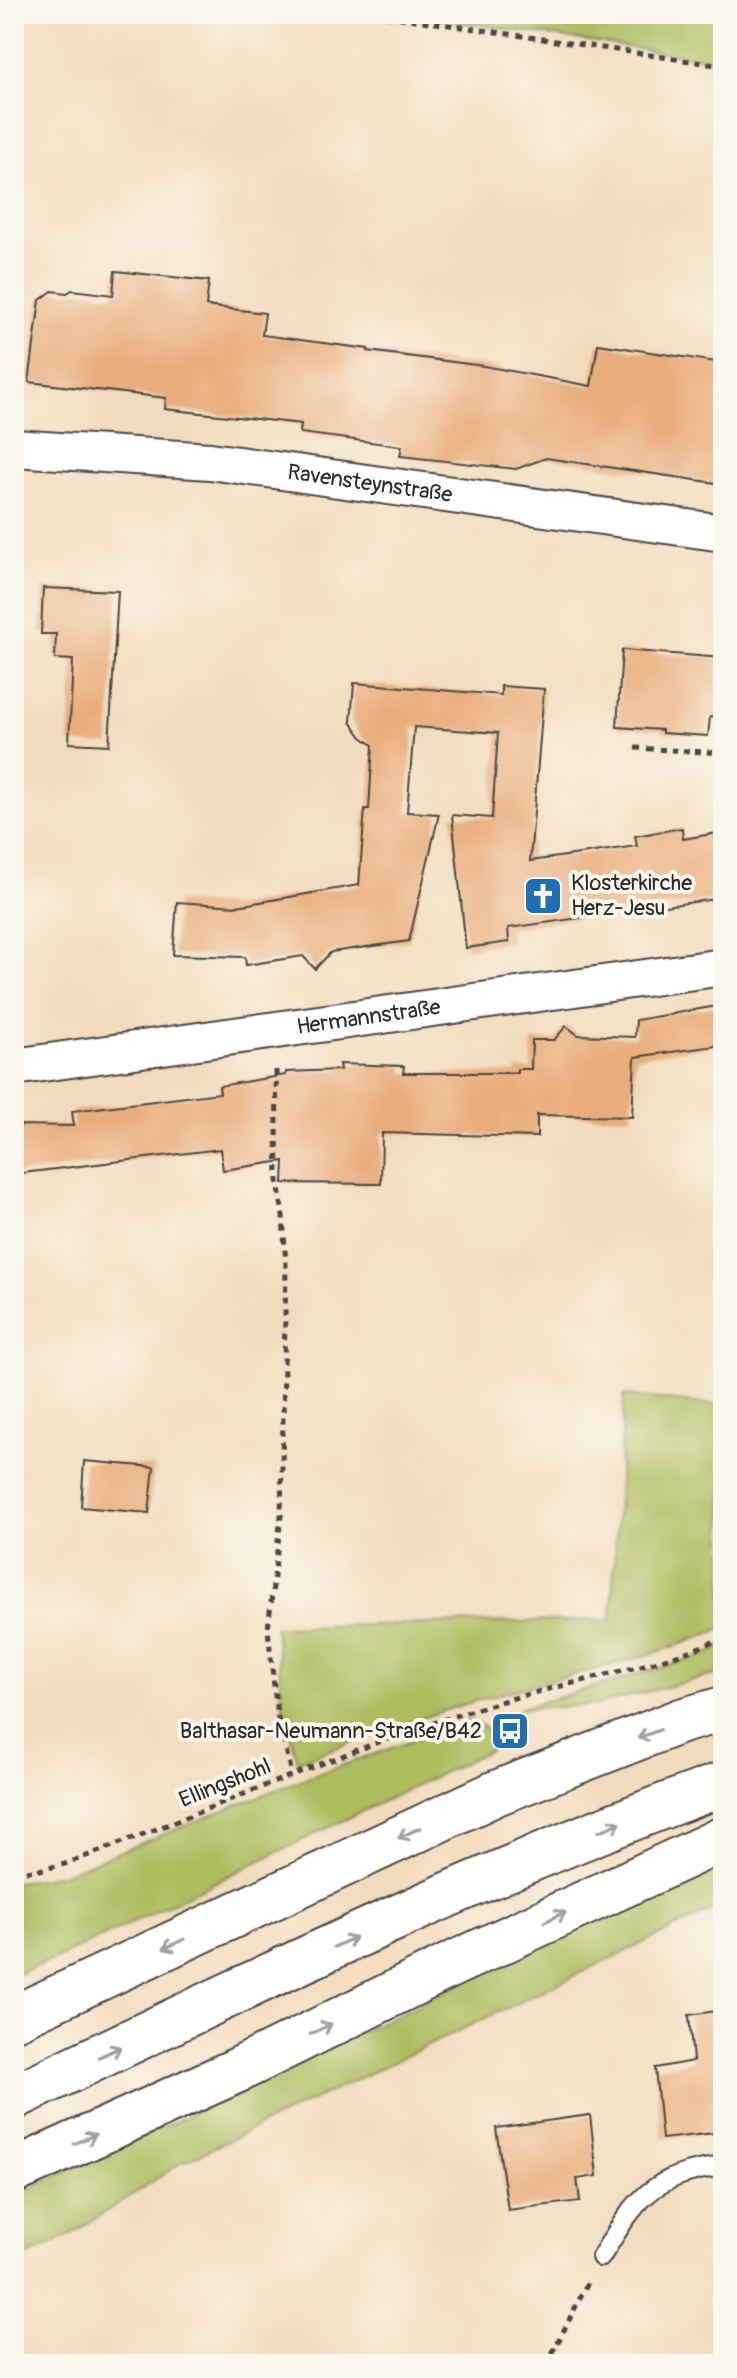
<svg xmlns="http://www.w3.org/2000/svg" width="737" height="2378" font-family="Pangolin,sans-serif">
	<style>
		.green { fill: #adbc5e; stroke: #6c7444; stroke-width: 2 }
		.building { fill: #e9ad7d }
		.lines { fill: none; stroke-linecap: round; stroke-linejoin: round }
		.lane-casing { stroke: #494541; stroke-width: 22 }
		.street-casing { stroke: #494541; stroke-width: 40 }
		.highway-casing { stroke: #494541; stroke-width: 48 }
		.path { stroke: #494541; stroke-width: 5; stroke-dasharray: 6 6; stroke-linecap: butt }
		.lane { stroke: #fff; stroke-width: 18 }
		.street { stroke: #fff; stroke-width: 36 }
		.highway { stroke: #fff; stroke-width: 44 }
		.oneway { stroke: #a0a0a0 }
		.labels { text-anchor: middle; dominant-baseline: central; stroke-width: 8; stroke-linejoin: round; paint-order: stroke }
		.street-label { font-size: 22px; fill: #2b2b2b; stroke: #fbf7ec }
		.poi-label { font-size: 22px; fill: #2b2b2b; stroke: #fbf7ec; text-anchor: start }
	</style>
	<rect width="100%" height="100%" fill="#fbf7ec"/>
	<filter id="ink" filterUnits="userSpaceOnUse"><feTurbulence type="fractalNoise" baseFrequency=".0125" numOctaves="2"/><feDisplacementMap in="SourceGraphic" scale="16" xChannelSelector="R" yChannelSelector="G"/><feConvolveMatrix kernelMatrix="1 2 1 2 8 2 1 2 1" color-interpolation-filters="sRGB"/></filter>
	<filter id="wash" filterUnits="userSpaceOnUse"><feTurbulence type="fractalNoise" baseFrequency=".006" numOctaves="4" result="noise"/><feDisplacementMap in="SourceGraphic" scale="32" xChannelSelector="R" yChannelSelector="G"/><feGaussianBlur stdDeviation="1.8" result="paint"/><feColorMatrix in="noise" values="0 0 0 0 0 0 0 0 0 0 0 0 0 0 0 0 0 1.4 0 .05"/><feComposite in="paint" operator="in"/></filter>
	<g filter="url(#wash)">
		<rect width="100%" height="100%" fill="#f2dbbc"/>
		<g class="green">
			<polygon points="405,14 723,14 723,61"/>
			<path d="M624 1395 723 1406V1628C648 1660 567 1675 489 1697 424 1715 361 1740 298 1761L284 1714 275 1627 611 1620Z"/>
			<polygon points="723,1647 723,1673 595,1705 518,1709 704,1655"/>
			<polygon points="471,1720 499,1735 502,1744 60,1957 14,1975 14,1882 41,1879 68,1872 298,1781"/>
			<polygon points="723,1858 723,1905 181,2163 67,2237 14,2263 14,2196 180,2119"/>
		</g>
		<g id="blocks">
			<g class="building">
				<polygon points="115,271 209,281 206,306 265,313 262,335 368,349 368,351 484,366 591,386 598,344 723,363 723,484 546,458 516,469 400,456 402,446 300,433 301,424 165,409 166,398 29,382 40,300 52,291 67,293 72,290 113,295"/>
				<polygon points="43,588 118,591 109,745 69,743 73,660 55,659 56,634 41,634"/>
				<polygon points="622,650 723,658 723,718 710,717 708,736 662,733 662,730 617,727"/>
				<polygon points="354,683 501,695 501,686 544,689 530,861 637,846 635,836 682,828 683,839 723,832 723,898 508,928 509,942 466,948 452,815 492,818 498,733 414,727 407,812 439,814 409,941 331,952 315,969 303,956 246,965 245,957 173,955 177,902 237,906 359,885 365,809 369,809 373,745 362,737 351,722"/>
				<polygon points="723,1005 723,1045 635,1057 632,1117 537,1115 537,1137 382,1133 381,1184 283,1183 284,1161 223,1170 220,1149 14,1174 14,1125 74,1126 72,1111 220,1093 219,1086 286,1075 286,1072 340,1070 339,1064 404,1066 403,1073 517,1073 517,1069 531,1069 532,1040 554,1040 566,1026 578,1035 635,1037 636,1020"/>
				<polygon points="84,1461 154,1467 149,1513 81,1507"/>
				<polygon points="723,2010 723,2132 662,2139 655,2068 693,2061 689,2015"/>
				<polygon points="590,2115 597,2176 577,2179 580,2201 508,2210 496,2128"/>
			</g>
		</g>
	</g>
	<g filter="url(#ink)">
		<use href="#blocks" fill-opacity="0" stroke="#494541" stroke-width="2"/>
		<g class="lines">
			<defs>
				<path id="lane" d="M601 2257C637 2198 651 2175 723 2166"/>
				<g id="street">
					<path id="s1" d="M14 448 210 461 723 533"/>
					<path id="s2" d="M14 1067 723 967"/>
				</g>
				<g id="highway">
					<polyline points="14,2018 496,1793 681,1721 723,1709"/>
					<path d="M14 2097C247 1986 480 1872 723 1784"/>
					<polyline points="14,2171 238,2070 455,1963 723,1839"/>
				</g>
			</defs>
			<use href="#lane" class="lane-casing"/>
			<use href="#street" class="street-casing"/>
			<use href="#highway" class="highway-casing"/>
			<g class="path">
				<polyline points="375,14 723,66"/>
				<polyline points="14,16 27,14"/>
				<polyline points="635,748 723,753"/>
				<polyline points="276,1070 278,1181 283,1216 286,1267 281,1516 268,1629 277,1715 292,1773"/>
				<path d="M14 1872 39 1870 65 1864C209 1811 349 1747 496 1703 572 1681 650 1669 723 1638"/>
				<polyline points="547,2364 588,2282"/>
			</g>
			<use href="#lane" class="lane"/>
			<use href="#street" class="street"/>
			<use href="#highway" class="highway"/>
		</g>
		<defs><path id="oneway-shaft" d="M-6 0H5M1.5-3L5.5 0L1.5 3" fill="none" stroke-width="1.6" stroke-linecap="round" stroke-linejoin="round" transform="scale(2)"/></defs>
		<g class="oneway">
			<use href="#oneway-shaft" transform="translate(649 1734) rotate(159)"/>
			<use href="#oneway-shaft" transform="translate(610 1827) rotate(-22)"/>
			<use href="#oneway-shaft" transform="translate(409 1833) rotate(155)"/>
			<use href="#oneway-shaft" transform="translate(555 1917) rotate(-25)"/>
			<use href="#oneway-shaft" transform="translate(345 1942) rotate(-25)"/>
			<use href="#oneway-shaft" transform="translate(174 1944) rotate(155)"/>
			<use href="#oneway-shaft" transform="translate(321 2029) rotate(-26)"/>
			<use href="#oneway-shaft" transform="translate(110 2052) rotate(-25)"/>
			<use href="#oneway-shaft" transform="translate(85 2139) rotate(-24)"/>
		</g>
	</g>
	<defs>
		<symbol id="church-square" viewBox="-11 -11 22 22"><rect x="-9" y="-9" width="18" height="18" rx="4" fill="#1f6fb2" stroke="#fbf7ec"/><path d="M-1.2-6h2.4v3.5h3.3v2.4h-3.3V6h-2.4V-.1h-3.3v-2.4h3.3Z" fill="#fff"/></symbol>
		<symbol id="bus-square" viewBox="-11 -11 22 22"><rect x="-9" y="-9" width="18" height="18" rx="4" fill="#1f6fb2" stroke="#fbf7ec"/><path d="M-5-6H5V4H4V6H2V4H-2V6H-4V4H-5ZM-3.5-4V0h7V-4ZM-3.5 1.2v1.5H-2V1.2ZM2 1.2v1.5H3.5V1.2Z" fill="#fff"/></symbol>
	</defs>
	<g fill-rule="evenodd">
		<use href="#church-square" x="521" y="874" width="44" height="44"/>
		<use href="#bus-square" x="488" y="1709" width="44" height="44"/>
	</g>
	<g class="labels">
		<g class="street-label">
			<text stroke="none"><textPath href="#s1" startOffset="358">Ravensteynstraße</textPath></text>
			<text stroke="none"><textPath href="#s2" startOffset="358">Hermannstraße</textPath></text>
			<text transform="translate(225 1783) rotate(-22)">Ellingshohl</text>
		</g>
		<g class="poi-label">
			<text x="571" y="883">Klosterkirche<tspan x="571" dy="25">Herz-Jesu</tspan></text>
			<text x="482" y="1731" text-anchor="end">Balthasar-Neumann-Straße/B42</text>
		</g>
	</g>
	<rect width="737" height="2378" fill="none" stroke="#fbf7ec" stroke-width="48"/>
</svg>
